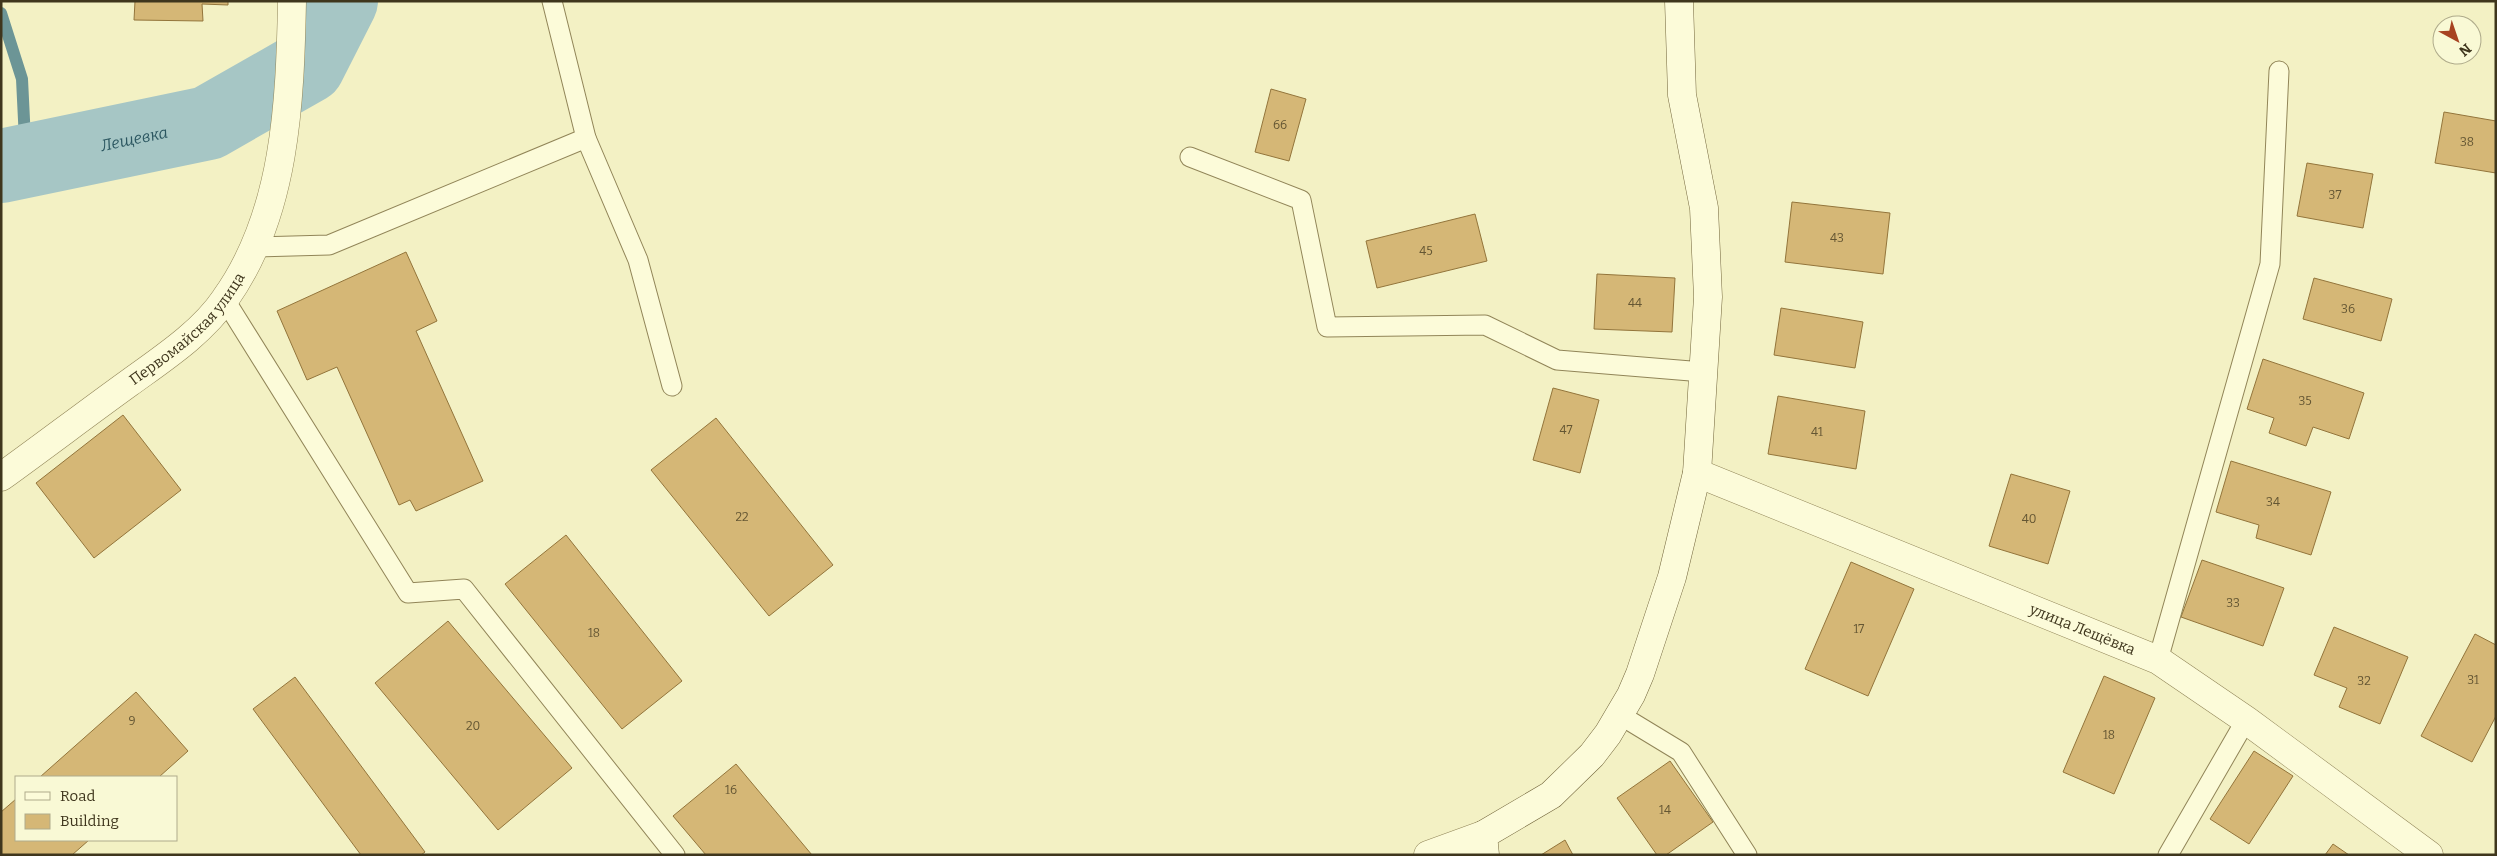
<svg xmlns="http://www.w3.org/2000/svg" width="2497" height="856" font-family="Bitter,serif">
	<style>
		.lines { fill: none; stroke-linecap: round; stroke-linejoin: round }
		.stream { stroke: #6c9596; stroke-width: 12 }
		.river { stroke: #a6c6c5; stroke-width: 74 }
		.building { fill: #d5b776; stroke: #93753b }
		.lane-casing { stroke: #918558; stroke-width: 21 }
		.street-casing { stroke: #918558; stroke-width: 29 }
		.secondary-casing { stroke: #72653b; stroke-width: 29 }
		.lane { stroke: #fcfbd9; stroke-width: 19 }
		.street { stroke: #fcfbd9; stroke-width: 28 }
		.secondary { stroke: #fcfbd9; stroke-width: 28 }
		.labels { text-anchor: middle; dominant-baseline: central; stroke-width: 5; stroke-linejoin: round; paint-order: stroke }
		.number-label { font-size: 12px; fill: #645633 }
		.street-label { font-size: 15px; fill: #3f361d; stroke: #f9f9d5 }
		.water-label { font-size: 16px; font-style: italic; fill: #2b5660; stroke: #f9f9d5 }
	</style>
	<rect width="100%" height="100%" fill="#f3f1c4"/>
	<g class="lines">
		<polyline class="stream" points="1,13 22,79 26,161"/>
		<path class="river" id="s1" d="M1 166 208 123 308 66 341 1"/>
	</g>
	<g class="building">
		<polygon points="135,1 228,1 228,5 202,4 203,21 134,20"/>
		<polygon points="1271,89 1306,99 1289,161 1255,152"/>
		<polygon points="2444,112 2496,121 2496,173 2435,163"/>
		<polygon points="2307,163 2373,174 2363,228 2297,216"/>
		<polygon points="1792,202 1890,213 1883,274 1785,262"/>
		<polygon points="1475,214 1487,261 1377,288 1366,241"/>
		<polygon points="406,252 437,321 416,331 483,481 416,511 410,500 399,505 337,367 307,380 277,311"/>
		<polygon points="1597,274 1675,278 1672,332 1594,329"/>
		<polygon points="2314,278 2392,299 2381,341 2303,319"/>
		<polygon points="1781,308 1863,322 1855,368 1774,355"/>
		<polygon points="2263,359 2364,393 2349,439 2313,427 2306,446 2269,433 2274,418 2247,409"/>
		<polygon points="1553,388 1599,400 1580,473 1533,460"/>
		<polygon points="1778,396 1865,411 1856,469 1768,454"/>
		<polygon points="123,415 181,490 94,558 36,483"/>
		<polygon points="716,418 833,565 769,616 651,470"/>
		<polygon points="2231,461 2331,492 2311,555 2256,538 2259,525 2216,512"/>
		<polygon points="2011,474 2070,491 2048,564 1989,546"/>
		<polygon points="566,535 682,681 622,729 505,584"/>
		<polygon points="2202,560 2284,588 2263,646 2181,617"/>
		<polygon points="1851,562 1914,589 1868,696 1805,669"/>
		<polygon points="448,621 572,768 498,830 375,683"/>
		<polygon points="2334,627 2408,657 2380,724 2339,707 2347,688 2314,675"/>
		<polygon points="2475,634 2496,645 2496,716 2472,762 2421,736"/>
		<polygon points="2104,676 2155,698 2114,794 2063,772"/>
		<polygon points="295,677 425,852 421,855 361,855 253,709"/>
		<polygon points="136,692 188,751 159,777 40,777"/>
		<polygon points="2254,751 2293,776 2249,844 2210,819"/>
		<polygon points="1670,761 1713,822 1666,855 1657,855 1617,798"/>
		<polygon points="736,764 812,855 706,855 673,816"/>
		<polygon points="16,799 16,840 89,840 72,855 1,855 1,812"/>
		<polygon points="1565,840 1573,855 1541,855"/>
		<polygon points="2333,844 2349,855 2325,855"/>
	</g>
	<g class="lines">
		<defs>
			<g id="lane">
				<polyline points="552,1 586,138"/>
				<polyline points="1190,157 1301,200 1327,327 1485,325 1557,360 1703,372"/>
				<polyline points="256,247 329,245 586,138 638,260 672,386"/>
				<polyline points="225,300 408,593 464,589 675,855"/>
				<polyline points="2158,660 2270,264 2279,71"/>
				<polyline points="1620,715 1681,752 1747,855"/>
				<polyline points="2168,855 2246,720"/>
			</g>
			<g id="street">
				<path id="s2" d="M1697 473 2158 660 2246 720 2429 855"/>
				<path id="s3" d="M1 477C44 446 86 414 129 383 162 359 202 333 225 299 286 214 290 102 292 1"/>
				<polyline points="1428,855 1483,835"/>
			</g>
			<polyline id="secondary" points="1485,855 1483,835 1551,795 1592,755 1608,734 1631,695 1640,674 1672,577 1697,473 1708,297 1704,208 1682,95 1679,1"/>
		</defs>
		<use href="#lane" class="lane-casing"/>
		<use href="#street" class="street-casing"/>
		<use href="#secondary" class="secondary-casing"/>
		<use href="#lane" class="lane"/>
		<use href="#street" class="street"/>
		<use href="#secondary" class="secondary"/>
	</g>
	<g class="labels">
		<g class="number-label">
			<text x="1280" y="125">66</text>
			<text x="2467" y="142">38</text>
			<text x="2335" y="195">37</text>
			<text x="1837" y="238">43</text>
			<text x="1426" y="251">45</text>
			<text x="1635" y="303">44</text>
			<text x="2348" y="309">36</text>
			<text x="2305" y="401">35</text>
			<text x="1566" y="430">47</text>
			<text x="1817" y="432">41</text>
			<text x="2273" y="502">34</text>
			<text x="742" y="517">22</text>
			<text x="2029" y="519">40</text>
			<text x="2233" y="603">33</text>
			<text x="1859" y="629">17</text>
			<text x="594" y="633">18</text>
			<text x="2473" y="680">31</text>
			<text x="2364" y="681">32</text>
			<text x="132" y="721">9</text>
			<text x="473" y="726">20</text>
			<text x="2109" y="735">18</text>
			<text x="731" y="790">16</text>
			<text x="1665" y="810">14</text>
		</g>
		<g class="street-label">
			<text stroke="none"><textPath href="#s3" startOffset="239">Первомайская улица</textPath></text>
			<text stroke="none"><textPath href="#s2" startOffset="416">улица Лещёвка</textPath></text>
		</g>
		<g class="water-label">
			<text stroke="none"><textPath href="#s1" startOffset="136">Лещевка</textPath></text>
		</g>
	</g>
	<rect width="2497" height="856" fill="none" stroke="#3f361d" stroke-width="5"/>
	<rect x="15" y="776" width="162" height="65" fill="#f9f9d5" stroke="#afab8b"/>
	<rect x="25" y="792" width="25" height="8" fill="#fcfbd9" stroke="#afab8b"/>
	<text x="60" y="801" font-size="15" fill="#3f361d">Road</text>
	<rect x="25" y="814" width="25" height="15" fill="#d5b776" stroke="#afab8b"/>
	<text x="60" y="826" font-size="15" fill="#3f361d">Building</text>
	<g transform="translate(2457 40) rotate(140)"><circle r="24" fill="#f9f9d5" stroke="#afab8b"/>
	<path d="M0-4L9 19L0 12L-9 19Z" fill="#a74321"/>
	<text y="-8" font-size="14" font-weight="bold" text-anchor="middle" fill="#3f361d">N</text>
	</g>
</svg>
